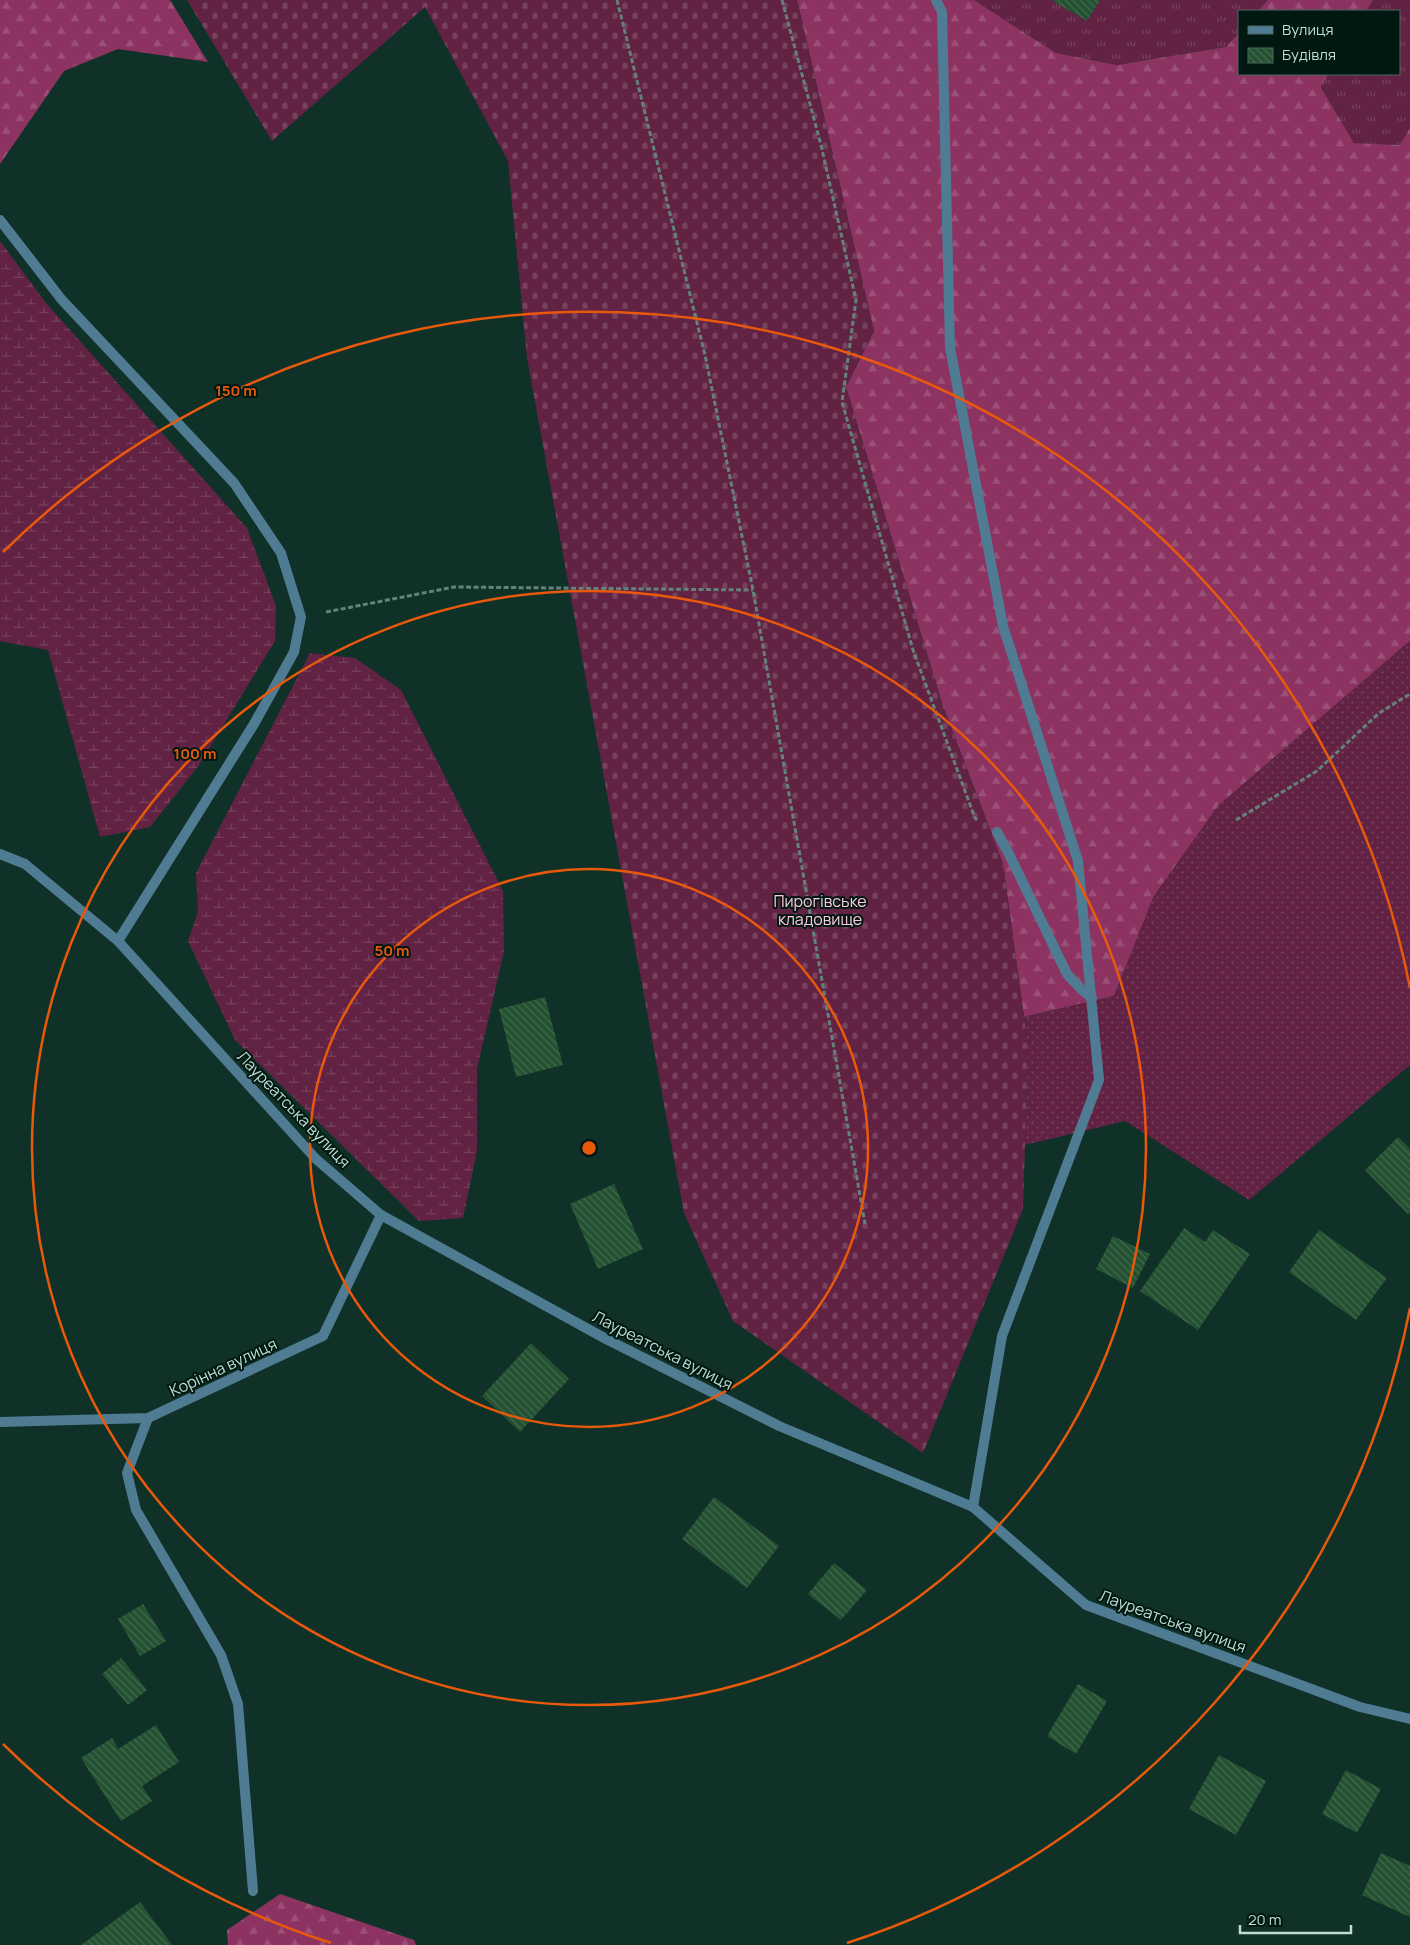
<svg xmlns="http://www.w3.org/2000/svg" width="1410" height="1945" font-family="Manrope,sans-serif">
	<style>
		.grass { fill: url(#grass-tufts) }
		.forest { fill: url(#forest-firs) }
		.wetland { fill: url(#wetland-marsh) }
		.cemetery { fill: url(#cemetery-stones) }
		.garden { fill: url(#garden-dots) }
		.building { fill: url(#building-back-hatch) }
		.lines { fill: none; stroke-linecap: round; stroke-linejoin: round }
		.path { stroke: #628379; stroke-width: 3; stroke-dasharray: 5 2.5; stroke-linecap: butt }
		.lane { stroke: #507c93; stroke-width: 10 }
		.street { stroke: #507c93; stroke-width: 10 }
		.ring { fill: none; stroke: #e8590c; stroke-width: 2.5 }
		.labels { text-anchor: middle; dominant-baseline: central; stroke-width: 4; stroke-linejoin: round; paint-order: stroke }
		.park-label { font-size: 16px; fill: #fdc9de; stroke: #001811 }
		.street-label { font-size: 16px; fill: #bfded3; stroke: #001811 }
		.centre { fill: #e8590c; stroke: #001811; stroke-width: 2.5 }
		.ring-label { font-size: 15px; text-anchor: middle; font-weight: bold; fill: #e8590c; stroke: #001811; stroke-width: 4; stroke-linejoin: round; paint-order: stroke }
	</style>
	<defs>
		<pattern id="grass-tufts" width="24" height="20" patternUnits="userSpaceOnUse" patternTransform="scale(1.25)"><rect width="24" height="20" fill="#622243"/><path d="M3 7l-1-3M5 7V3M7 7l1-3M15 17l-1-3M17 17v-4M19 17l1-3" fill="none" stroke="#77425d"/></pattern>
		<pattern id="forest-firs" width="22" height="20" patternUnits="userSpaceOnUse" patternTransform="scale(1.25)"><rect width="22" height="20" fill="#8d3362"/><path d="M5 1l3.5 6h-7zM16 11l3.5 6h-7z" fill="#9b5078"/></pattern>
		<pattern id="wetland-marsh" width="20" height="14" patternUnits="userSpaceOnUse" patternTransform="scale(1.25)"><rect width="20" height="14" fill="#622243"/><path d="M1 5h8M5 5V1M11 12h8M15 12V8" fill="none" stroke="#77425d"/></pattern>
		<pattern id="cemetery-stones" width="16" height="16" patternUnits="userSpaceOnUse" patternTransform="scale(1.25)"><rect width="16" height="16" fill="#622243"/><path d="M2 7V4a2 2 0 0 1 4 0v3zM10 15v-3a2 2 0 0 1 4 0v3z" fill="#77425d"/></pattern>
		<pattern id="garden-dots" width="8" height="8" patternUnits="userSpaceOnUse" patternTransform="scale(1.25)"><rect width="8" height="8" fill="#622243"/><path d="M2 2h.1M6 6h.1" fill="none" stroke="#77425d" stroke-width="1.8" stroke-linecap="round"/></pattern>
		<pattern id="building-back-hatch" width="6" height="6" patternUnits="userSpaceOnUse" patternTransform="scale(1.25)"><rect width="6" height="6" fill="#245131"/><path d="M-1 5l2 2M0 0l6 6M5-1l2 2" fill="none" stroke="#426a4e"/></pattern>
	</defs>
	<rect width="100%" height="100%" fill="#0f3128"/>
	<g class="grass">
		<polygon points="974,0 1268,0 1258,11 1239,11 1239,33 1226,47 1117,65 1056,53"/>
		<polygon points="1373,0 1410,0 1410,128 1400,145 1354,143 1321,86 1328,74 1399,74 1399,11 1366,11"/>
	</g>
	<g class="forest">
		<polygon points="0,0 170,0 208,62 118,49 64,71 0,164"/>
		<polygon points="797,0 974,0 1056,53 1117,65 1226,47 1239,33 1239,74 1328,74 1321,87 1354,143 1400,145 1410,128 1410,641 1218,806 1154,896 1114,996 1024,1017 1003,864 942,703 846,387 874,331"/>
		<polygon points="1268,0 1373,0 1366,11 1258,11"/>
		<polygon points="280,1894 414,1940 416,1945 228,1945 227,1930"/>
	</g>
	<g class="wetland">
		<polygon points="0,241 46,303 247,528 276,606 275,641 199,765 150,827 100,837 48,650 0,641"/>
		<polygon points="310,653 355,658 401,690 503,891 504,951 477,1069 477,1151 463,1218 419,1221 235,1040 188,941 198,912 196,873"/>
	</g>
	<polygon class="cemetery" points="187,0 797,0 874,331 846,387 942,703 1003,864 1028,1046 1023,1209 923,1453 733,1321 684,1213 527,358 508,161 425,7 272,141"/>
	<polygon class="garden" points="1410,641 1410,1065 1249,1200 1125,1121 1025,1145 1028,1046 1024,1017 1114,996 1154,896 1218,806"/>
	<g class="building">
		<polygon points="1051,0 1100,0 1087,21"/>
		<polygon points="545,997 563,1065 516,1077 499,1009"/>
		<polygon points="1398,1137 1410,1149 1410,1212 1408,1214 1365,1170"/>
		<polygon points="614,1184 643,1249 598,1269 570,1204"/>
		<polygon points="1184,1228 1205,1242 1213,1230 1250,1254 1198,1330 1140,1291"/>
		<polygon points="1319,1230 1387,1278 1356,1320 1289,1272"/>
		<polygon points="1113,1236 1150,1254 1133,1288 1096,1269"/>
		<polygon points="531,1343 569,1379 520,1432 482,1396"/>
		<polygon points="714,1497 779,1546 747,1588 682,1539"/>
		<polygon points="834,1563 867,1590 841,1620 808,1594"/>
		<polygon points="143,1604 166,1641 140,1656 118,1619"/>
		<polygon points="121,1658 147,1690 128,1705 102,1674"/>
		<polygon points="1078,1684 1107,1701 1076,1754 1047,1736"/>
		<polygon points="156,1725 179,1762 142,1786 152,1801 121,1821 81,1758 112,1738 118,1749"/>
		<polygon points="1219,1755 1266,1781 1236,1835 1189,1809"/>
		<polygon points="1346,1770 1381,1789 1357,1833 1322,1814"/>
		<polygon points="1381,1853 1410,1866 1410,1917 1362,1895"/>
		<polygon points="140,1902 172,1945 81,1945"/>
	</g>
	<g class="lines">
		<g class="path">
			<polyline points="617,0 705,355 753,590 865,1224"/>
			<polyline points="782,0 821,145 856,300 842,402 913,650 975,818 977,820"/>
			<polyline points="326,612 454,587 753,590"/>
			<polyline points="1236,820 1317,771 1379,713 1410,694"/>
		</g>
		<g class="lane">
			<polyline points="997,832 1009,854 1067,974 1082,990 1092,998"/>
			<polyline points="148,1418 127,1473 136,1510 221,1655 238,1704 253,1891"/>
		</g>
		<g class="street">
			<polyline points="936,0 942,12 950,348 1003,626 1078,861 1099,1080 1002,1336 973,1507"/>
			<polyline points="0,220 62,300 234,483 281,553 301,617 294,652 254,724 118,941"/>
			<polyline points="0,854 25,864 118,941 316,1159 381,1215 606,1339 779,1426 973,1507 1086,1605 1360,1707 1410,1719"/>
			<polyline points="0,1422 148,1418 323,1336 381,1215"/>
		</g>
	</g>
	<g class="ring">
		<circle cx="589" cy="1148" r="279"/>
		<circle cx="589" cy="1148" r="557"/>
		<path d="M1410 1308A836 836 0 0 1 847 1943M331 1943A836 836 0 0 1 3 1744M3 552A836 836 0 0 1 1410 988"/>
	</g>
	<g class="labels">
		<g class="park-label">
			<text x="820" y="901">Пирогівське<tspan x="820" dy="18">кладовище</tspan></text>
		</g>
		<g class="street-label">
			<text transform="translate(294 1109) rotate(46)">Лауреатська вулиця</text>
			<text transform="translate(663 1350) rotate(27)">Лауреатська вулиця</text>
			<text transform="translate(223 1367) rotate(-25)">Корінна вулиця</text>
			<text transform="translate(1173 1621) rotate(20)">Лауреатська вулиця</text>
		</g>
	</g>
	<circle cx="589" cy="1148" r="8" class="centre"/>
	<g class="ring-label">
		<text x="236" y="396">150 m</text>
		<text x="195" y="759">100 m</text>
		<text x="392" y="956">50 m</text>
	</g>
	<rect x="1238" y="10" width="162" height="65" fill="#001811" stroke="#4c675f"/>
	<rect x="1248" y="26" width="25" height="8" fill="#507c93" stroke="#4c675f"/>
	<text x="1282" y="35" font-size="15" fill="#bfded3">Вулиця</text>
	<rect x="1248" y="48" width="25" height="15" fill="url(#building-back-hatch)" stroke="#4c675f"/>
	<text x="1282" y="60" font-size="15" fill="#bfded3">Будівля</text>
	<path d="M1240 1925v8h111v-8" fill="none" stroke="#bfded3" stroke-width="2.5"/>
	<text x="1248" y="1925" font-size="15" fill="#bfded3" stroke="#001811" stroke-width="4" paint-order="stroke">20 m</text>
</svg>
